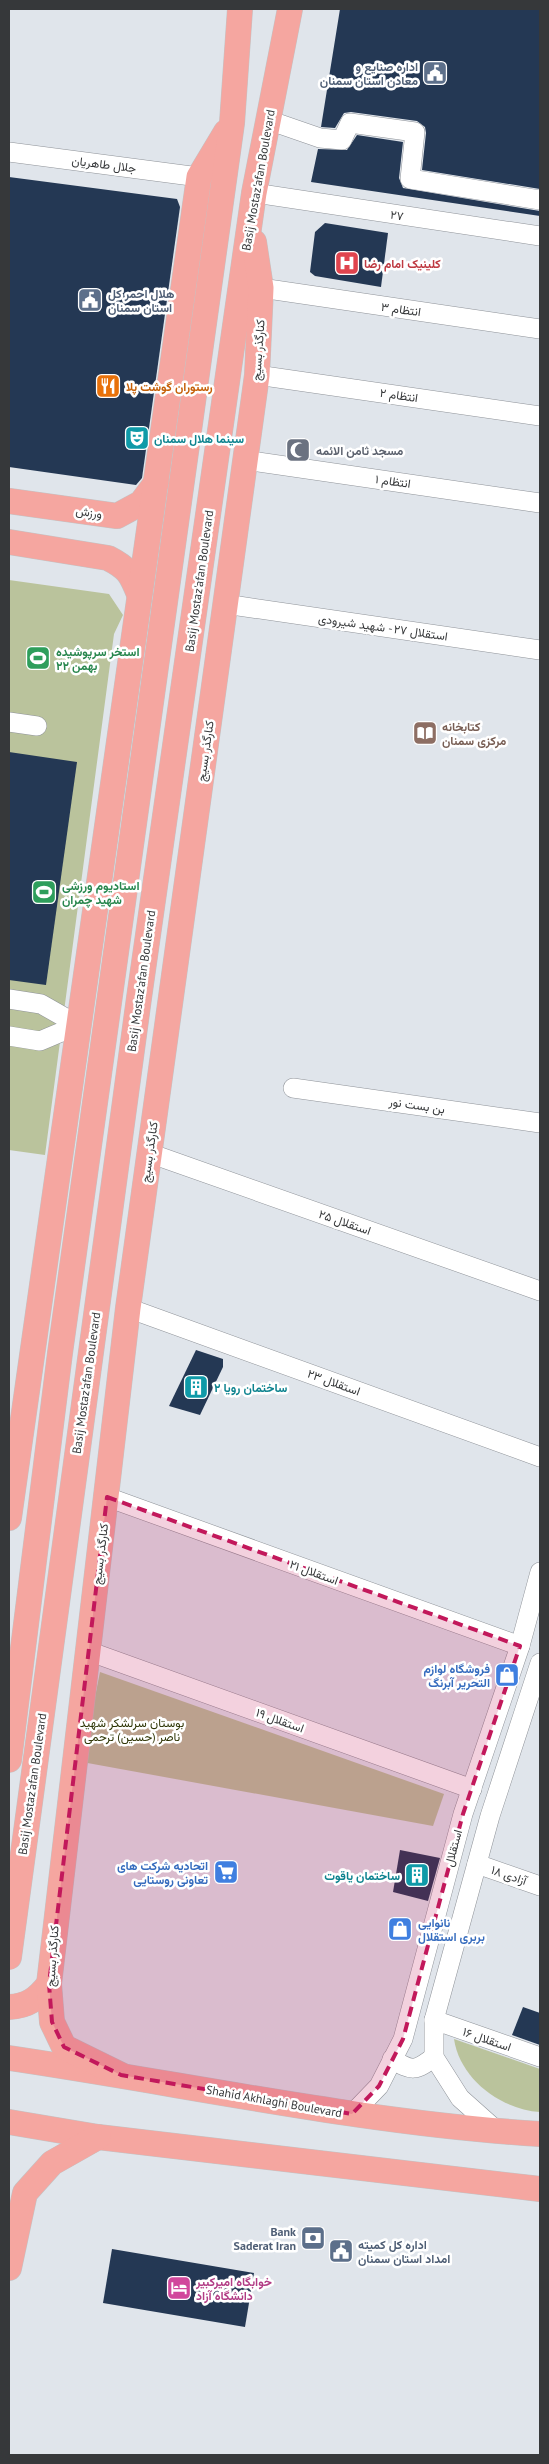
<svg xmlns="http://www.w3.org/2000/svg" width="549" height="2464" font-family="'PT Sans',Vazirmatn,sans-serif">
	<style>
		.green { fill: #bac39c }
		.building { fill: #243854 }
		.lines { fill: none; stroke-linecap: round; stroke-linejoin: round }
		.minor-casing { stroke: #8f9399; stroke-width: 20 }
		.major-casing { stroke: #c3c3c4; stroke-width: 26 }
		.minor { stroke: #fff; stroke-width: 19 }
		.major { stroke: #f5a6a0; stroke-width: 25 }
		.marked { fill: #c2185b; fill-opacity: 0.2; stroke: #c2185b; stroke-width: 4; stroke-dasharray: 10 6; stroke-linejoin: round }
		.labels { text-anchor: middle; dominant-baseline: central; stroke-width: 5; stroke-linejoin: round; paint-order: stroke }
		.service-label { font-size: 12px; font-weight: bold; fill: #4e5e75; stroke: #fff; text-anchor: end }
		.street-label { font-size: 12px; fill: #36383a; stroke: #fff }
		.health-label { font-size: 12px; font-weight: bold; fill: #be3a42; stroke: #fff; text-anchor: start }
		.food-label { font-size: 12px; font-weight: bold; fill: #c56008; stroke: #fff; text-anchor: start }
		.culture-label { font-size: 12px; font-weight: bold; fill: #0d838f; stroke: #fff; text-anchor: start }
		.worship-label { font-size: 12px; font-weight: bold; fill: #5b616d; stroke: #fff; text-anchor: start }
		.leisure-label { font-size: 12px; font-weight: bold; fill: #27864d; stroke: #fff; text-anchor: start }
		.education-label { font-size: 12px; font-weight: bold; fill: #785e54; stroke: #fff; text-anchor: start }
		.shop-label { font-size: 12px; font-weight: bold; fill: #366cbe; stroke: #fff; text-anchor: end }
		.park-label { font-size: 12px; fill: #2e3505; stroke: #fff }
		.hotel-label { font-size: 12px; font-weight: bold; fill: #b23c85; stroke: #fff; text-anchor: start }
	</style>
	<rect width="100%" height="100%" fill="#e0e5eb"/>
	<g class="green">
		<polygon points="9,580 109,594 123,615 114,634 45,1155 9,1150"/>
		<polygon points="100,1672 444,1794 433,1826 82,1762"/>
		<path d="M454 2039 540 2069V2112C500 2109 460 2079 454 2039Z"/>
	</g>
	<g class="building">
		<polygon points="340,9 540,9 540,189 422,170 426,133 425,127 417,121 351,112 344,113 335,128 321,127"/>
		<polygon points="357,135 403,142 399,178 403,188 540,211 540,216 311,182 318,149 347,150"/>
		<polygon points="9,177 177,199 180,207 142,478 136,485 9,467"/>
		<polygon points="325,223 388,233 381,287 315,276 310,272 315,232"/>
		<polygon points="9,752 77,762 46,985 9,980"/>
		<polygon points="196,1350 223,1359 223,1367 200,1415 169,1406"/>
		<polygon points="400,1850 440,1858 428,1901 393,1892"/>
		<polygon points="523,2007 540,2013 540,2045 512,2035"/>
		<polygon points="112,2249 254,2273 245,2327 103,2303"/>
	</g>
	<g class="lines">
		<defs>
			<g id="minor">
				<polyline points="268,120 320,138 342,140 350,123 415,132 410,179 540,200"/>
				<polyline points="9,152 199,177"/>
				<polyline points="254,193 540,236"/>
				<polyline points="261,288 540,329"/>
				<polyline points="257,375 540,416"/>
				<polyline points="245,460 540,503"/>
				<polyline points="225,604 540,650"/>
				<polyline points="9,722 37,726"/>
				<polyline points="9,999 41,1004 78,1025"/>
				<polyline points="9,1036 40,1041 78,1025"/>
				<polyline points="293,1088 540,1123"/>
				<polyline points="149,1153 540,1291"/>
				<polyline points="128,1308 540,1457"/>
				<polyline points="107,1497 520,1646"/>
				<polyline points="88,1651 472,1789"/>
				<polyline points="477,1864 540,1886"/>
				<polyline points="434,2020 540,2057"/>
				<path d="M392 2059C412 2072 416 2071 434 2057"/>
				<polyline points="352,2114 379,2086 403,2039 463,1814 520,1646 540,1572"/>
				<polyline points="497,2131 460,2098 434,2057 434,2020 490,1816 540,1663"/>
			</g>
			<g id="major">
				<polyline points="9,501 117,516 141,503 156,483"/>
				<path d="M9 542 108 558C128 568 131 574 139 594"/>
				<polyline points="9,1518 199,177 226,132"/>
				<polyline points="9,1760 60,1353 232,123 240,9"/>
				<polyline points="9,1957 139,998 254,193 290,9"/>
				<path d="M9 2007C28 2006 37 1999 49 1984"/>
				<path d="M9 2058C186 2084 362 2123 540 2134"/>
				<polyline points="121,2075 64,2047 52,2022 49,1984 128,1308 257,375 261,288 254,242"/>
				<polyline points="9,2122 98,2137 540,2189"/>
				<polyline points="9,2268 25,2193 52,2163 98,2137"/>
			</g>
		</defs>
		<use href="#minor" class="minor-casing"/>
		<use href="#major" class="major-casing"/>
		<use href="#minor" class="minor"/>
		<use href="#major" class="major"/>
	</g>
	<path class="marked" d="M107 1497 520 1646 463 1814 403 2039 379 2086 352 2114 121 2075 64 2047 52 2022 49 1984Z"/>
	<defs>
		<symbol id="civic-square" viewBox="-11 -11 22 22"><rect x="-9" y="-9" width="18" height="18" rx="4" fill="#5c6f8a" stroke="#fff"/><path d="M-.6-6.5H3V-4.5H.6V-3L4-1V1h2V6H-6V1h2V-1L-.6-3ZM-1.2 2.5V6h2.4V2.5Z" fill="#fff"/></symbol>
		<symbol id="hospital-square" viewBox="-11 -11 22 22"><rect x="-9" y="-9" width="18" height="18" rx="4" fill="#e0444e" stroke="#fff"/><path d="M-5-5h3v3.5h4V-5h3V5h-3V1.5h-4V5h-3Z" fill="#fff"/></symbol>
		<symbol id="restaurant-square" viewBox="-11 -11 22 22"><rect x="-9" y="-9" width="18" height="18" rx="4" fill="#e8710a" stroke="#fff"/><path d="M-5-6h1v4h1v-4h1v4h1v-4h1v5L-1.5 .5V6h-2V.5L-5-1ZM5-6V6H3V1.5H1.5Q1.5-4 5-6Z" fill="#fff"/></symbol>
		<symbol id="theatre-square" viewBox="-11 -11 22 22"><rect x="-9" y="-9" width="18" height="18" rx="4" fill="#0f9aa8" stroke="#fff"/><path d="M-5-5.5Q0-4 5-5.5V0Q5 5 0 6Q-5 5-5 0ZM-3.3-2.5H-1v1.5H-3.3ZM1-2.5H3.3v1.5H1ZM-2.8 1Q0 5.5 2.8 1Z" fill="#fff"/></symbol>
		<symbol id="mosque-square" viewBox="-11 -11 22 22"><rect x="-9" y="-9" width="18" height="18" rx="4" fill="#6b7280" stroke="#fff"/><path d="M3.5-4.9A6 6 0 1 0 3.5 4.9A5 5 0 1 1 3.5-4.9Z" fill="#fff"/></symbol>
		<symbol id="stadium-square" viewBox="-11 -11 22 22"><rect x="-9" y="-9" width="18" height="18" rx="4" fill="#2e9e5b" stroke="#fff"/><path d="M0-5a6.5 5 0 1 0 0 10a6.5 5 0 1 0 0-10ZM-3.5-1.8h7v3.6h-7Z" fill="#fff"/></symbol>
		<symbol id="library-square" viewBox="-11 -11 22 22"><rect x="-9" y="-9" width="18" height="18" rx="4" fill="#8d6e63" stroke="#fff"/><path d="M-6-4Q-3-5.5-.7-3.5V5Q-3 3-6 4ZM6-4Q3-5.5 .7-3.5V5Q3 3 6 4Z" fill="#fff"/></symbol>
		<symbol id="building-square" viewBox="-11 -11 22 22"><rect x="-9" y="-9" width="18" height="18" rx="4" fill="#0f9aa8" stroke="#fff"/><path d="M-4-6H4V6H1V3H-1V6H-4ZM-2.5-4.3h1.7v1.8h-1.7ZM.8-4.3h1.7v1.8H.8ZM-2.5-1h1.7V.8h-1.7ZM.8-1h1.7V.8H.8Z" fill="#fff"/></symbol>
		<symbol id="shop-square" viewBox="-11 -11 22 22"><rect x="-9" y="-9" width="18" height="18" rx="4" fill="#3f7fe0" stroke="#fff"/><path d="M-5-2.5h2.3a2.7 3.5 0 0 1 5.4 0H5L5.5 6h-11ZM-1.5-2.5h3a1.5 2.3 0 0 0-3 0Z" fill="#fff"/></symbol>
		<symbol id="supermarket-square" viewBox="-11 -11 22 22"><rect x="-9" y="-9" width="18" height="18" rx="4" fill="#3f7fe0" stroke="#fff"/><path d="M-6-5.5h2.5l.6 2H6L4.5 2H-2.5L-4.4-4H-6ZM-1.5 3.2a1.3 1.3 0 1 0 .1 0ZM3 3.2a1.3 1.3 0 1 0 .1 0Z" fill="#fff"/></symbol>
		<symbol id="bank-square" viewBox="-11 -11 22 22"><rect x="-9" y="-9" width="18" height="18" rx="4" fill="#5c6f8a" stroke="#fff"/><path d="M-6-4H6V4H-6ZM0-2.3a2.3 2.3 0 1 0 0 4.6a2.3 2.3 0 1 0 0-4.6Z" fill="#fff"/></symbol>
		<symbol id="hotel-square" viewBox="-11 -11 22 22"><rect x="-9" y="-9" width="18" height="18" rx="4" fill="#d1479c" stroke="#fff"/><path d="M-6-4.5h1.5V1H6V5H4.5V3h-9V5H-6ZM-4 0a1.8 1.8 0 1 1 3.6 0ZM.5 0V-2.5h3Q6-2.5 6 0Z" fill="#fff"/></symbol>
	</defs>
	<g fill-rule="evenodd">
		<use href="#civic-square" x="421" y="59" width="28" height="28"/>
		<use href="#hospital-square" x="333" y="249" width="28" height="28"/>
		<use href="#civic-square" x="76" y="286" width="28" height="28"/>
		<use href="#restaurant-square" x="94" y="372" width="28" height="28"/>
		<use href="#theatre-square" x="123" y="424" width="28" height="28"/>
		<use href="#mosque-square" x="284" y="436" width="28" height="28"/>
		<use href="#stadium-square" x="24" y="644" width="28" height="28"/>
		<use href="#library-square" x="411" y="719" width="28" height="28"/>
		<use href="#stadium-square" x="30" y="878" width="28" height="28"/>
		<use href="#building-square" x="182" y="1373" width="28" height="28"/>
		<use href="#shop-square" x="493" y="1661" width="28" height="28"/>
		<use href="#supermarket-square" x="212" y="1858" width="28" height="28"/>
		<use href="#building-square" x="403" y="1861" width="28" height="28"/>
		<use href="#shop-square" x="386" y="1915" width="28" height="28"/>
		<use href="#bank-square" x="299" y="2224" width="28" height="28"/>
		<use href="#civic-square" x="327" y="2237" width="28" height="28"/>
		<use href="#hotel-square" x="165" y="2274" width="28" height="28"/>
	</g>
	<g class="labels">
		<g class="service-label">
			<text x="418" y="66">اداره صنایع و<tspan x="418" dy="14">معادن استان سمنان</tspan></text>
			<text x="108" y="293" text-anchor="start">هلال احمر کل<tspan x="108" dy="14">استان سمنان</tspan></text>
			<text x="296" y="2231">Bank<tspan x="296" dy="14">Saderat Iran</tspan></text>
			<text x="358" y="2244" text-anchor="start">اداره کل کمیته<tspan x="358" dy="14">امداد استان سمنان</tspan></text>
		</g>
		<g class="street-label">
			<text transform="translate(104 164) rotate(7)">جلال طاهریان</text>
			<text transform="translate(258 180) rotate(-80)">Basij Mostaz'afan Boulevard</text>
			<text transform="translate(397 215) rotate(8)">۲۷</text>
			<text transform="translate(401 309) rotate(8)">انتظام ۳</text>
			<text transform="translate(258 350) rotate(-86)">کنارگذر بسیج</text>
			<text transform="translate(399 395) rotate(8)">انتظام ۲</text>
			<text transform="translate(393 481) rotate(8)">انتظام ۱</text>
			<text transform="translate(89 512) rotate(8)">ورزش</text>
			<text transform="translate(199 581) rotate(-82)">Basij Mostaz'afan Boulevard</text>
			<text transform="translate(383 627) rotate(8)">استقلال ۲۷ - شهید شیرودی</text>
			<text transform="translate(205 751) rotate(-82)">کنارگذر بسیج</text>
			<text transform="translate(141 981) rotate(-82)">Basij Mostaz'afan Boulevard</text>
			<text transform="translate(417 1105) rotate(8)">بن بست نور</text>
			<text transform="translate(149 1152) rotate(-82)">کنارگذر بسیج</text>
			<text transform="translate(345 1222) rotate(19)">استقلال ۲۵</text>
			<text transform="translate(334 1382) rotate(20)">استقلال ۲۳</text>
			<text transform="translate(86 1383) rotate(-82)">Basij Mostaz'afan Boulevard</text>
			<text transform="translate(100 1554) rotate(-83)">کنارگذر بسیج</text>
			<text transform="translate(314 1572) rotate(20)">استقلال ۲۱</text>
			<text transform="translate(280 1720) rotate(20)">استقلال ۱۹</text>
			<text transform="translate(32 1784) rotate(-82)">Basij Mostaz'afan Boulevard</text>
			<text transform="translate(453 1848) rotate(-75)">استقلال</text>
			<text transform="translate(509 1875) rotate(19)">آزادی ۱۸</text>
			<text transform="translate(52 1956) rotate(-86)">کنارگذر بسیج</text>
			<text transform="translate(487 2039) rotate(19)">استقلال ۱۶</text>
			<text transform="translate(274 2101) rotate(10)">Shahid Akhlaghi Boulevard</text>
		</g>
		<g class="health-label">
			<text x="364" y="263">کلینیک امام رضا</text>
		</g>
		<g class="food-label">
			<text x="126" y="386">رستوران گوشت پلا</text>
		</g>
		<g class="culture-label">
			<text x="154" y="438">سینما هلال سمنان</text>
			<text x="214" y="1387">ساختمان رویا ۲</text>
			<text x="400" y="1875" text-anchor="end">ساختمان یاقوت</text>
		</g>
		<g class="worship-label">
			<text x="316" y="450">مسجد ثامن الائمه</text>
		</g>
		<g class="leisure-label">
			<text x="56" y="651">استخر سرپوشیده<tspan x="56" dy="14">۲۲ بهمن</tspan></text>
			<text x="62" y="885">استادیوم ورزشی<tspan x="62" dy="14">شهید چمران</tspan></text>
		</g>
		<g class="education-label">
			<text x="442" y="726">کتابخانه<tspan x="442" dy="14">مرکزی سمنان</tspan></text>
		</g>
		<g class="shop-label">
			<text x="490" y="1668">فروشگاه لوازم<tspan x="490" dy="14">التحریر آبرنگ</tspan></text>
			<text x="208" y="1865">اتحادیه شرکت های<tspan x="208" dy="14">تعاونی روستایی</tspan></text>
			<text x="418" y="1922" text-anchor="start">نانوایی<tspan x="418" dy="14">بربری استقلال</tspan></text>
		</g>
		<g class="park-label">
			<text x="132" y="1722">بوستان سرلشکر شهید<tspan x="132" dy="14">ناصر (حسین) ترحمی</tspan></text>
		</g>
		<g class="hotel-label">
			<text x="196" y="2281">خوابگاه امیرکبیر<tspan x="196" dy="14">دانشگاه آزاد</tspan></text>
		</g>
	</g>
	<rect width="549" height="2464" fill="none" stroke="#36383a" stroke-width="20"/>
</svg>
